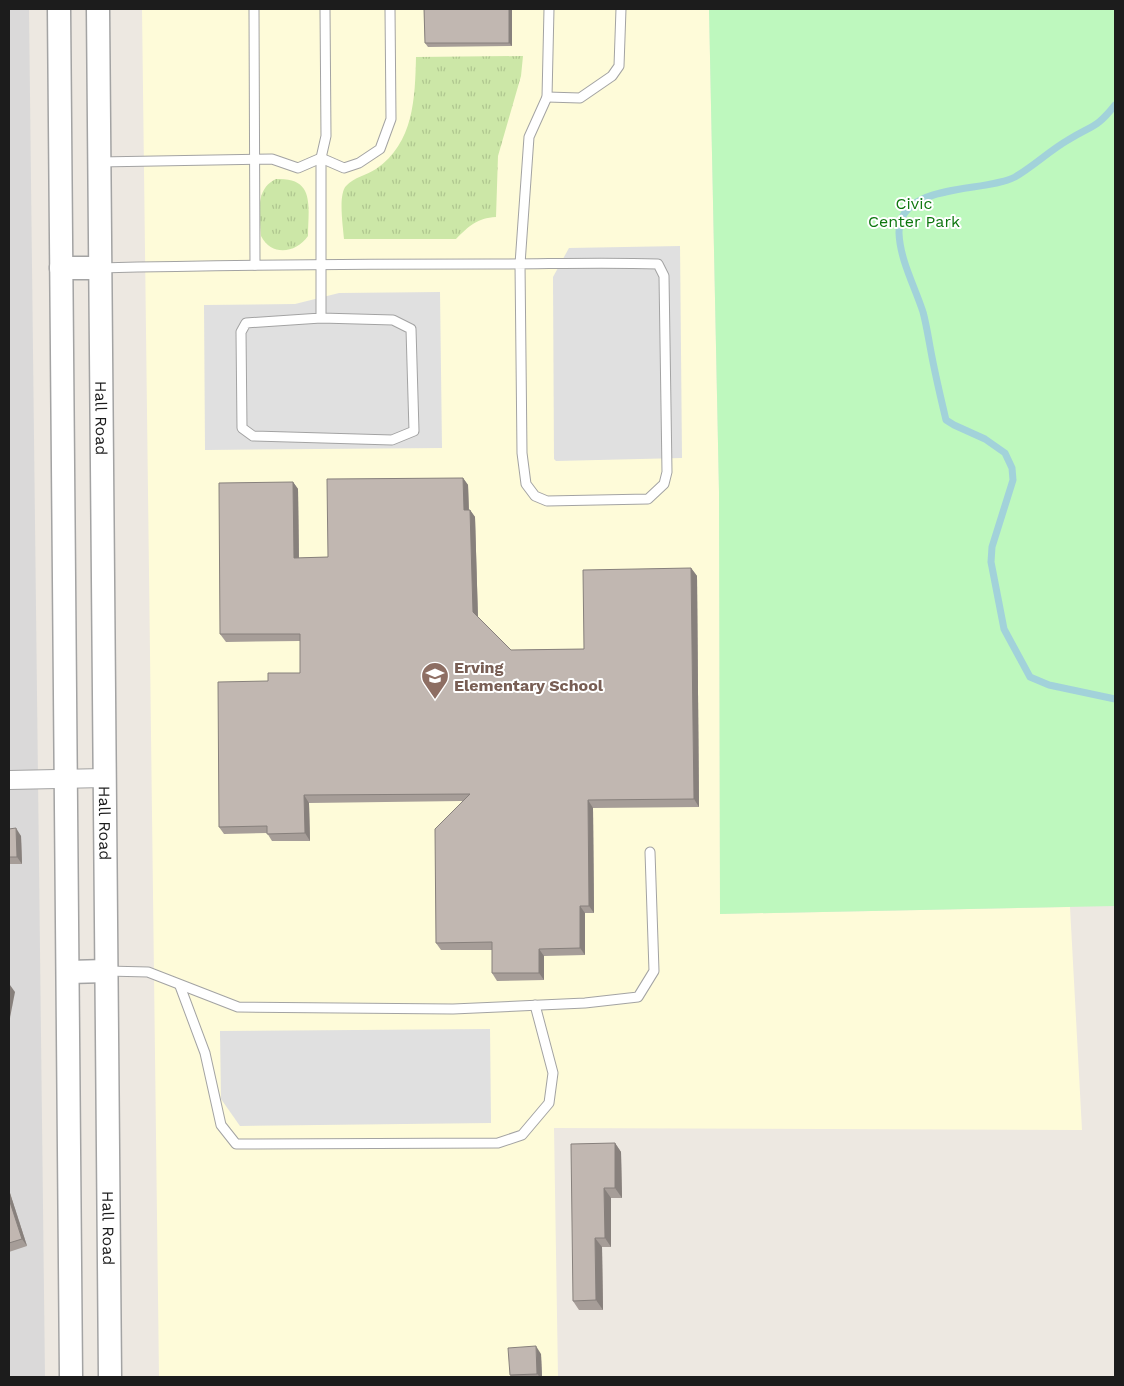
<svg xmlns="http://www.w3.org/2000/svg" width="1124" height="1386" font-family="'Work Sans',sans-serif">
	<style>
		.residential { fill: #dad9d9 }
		.education { fill: #fefbd9 }
		.grass { fill: url(#grass-tufts) }
		.park { fill: #bef8be }
		.parking { fill: #e0e0e0 }
		.lines { fill: none; stroke-linecap: round; stroke-linejoin: round }
		.stream { stroke: #a2d2da; stroke-width: 7 }
		.service-casing { stroke: #a3a3a3; stroke-width: 11 }
		.minor-casing { stroke: #a3a3a3; stroke-width: 20 }
		.tertiary-casing { stroke: #a3a3a3; stroke-width: 25 }
		.service { stroke: #fff; stroke-width: 9 }
		.minor { stroke: #fff; stroke-width: 18 }
		.tertiary { stroke: #fff; stroke-width: 22 }
		.wall { fill: #a69d98 }
		.shaded-wall { fill: #87807c }
		.building { fill: #c1b7b1; stroke: #87807c }
		.labels { text-anchor: middle; dominant-baseline: central; stroke-width: 4; stroke-linejoin: round; paint-order: stroke }
		.park-label { font-size: 16px; fill: #0d760e; stroke: #fff }
		.street-label { font-size: 16px; fill: #1c1c1c; stroke: #fff }
		.education-label { font-size: 16px; font-weight: bold; fill: #785e54; stroke: #fff; text-anchor: start }
	</style>
	<defs>
		<pattern id="grass-tufts" width="24" height="20" patternUnits="userSpaceOnUse" patternTransform="scale(1.25)"><rect width="24" height="20" fill="#cce7a7"/><path d="M3 7l-1-3M5 7V3M7 7l1-3M15 17l-1-3M17 17v-4M19 17l1-3" fill="none" stroke="#afc68f"/></pattern>
	</defs>
	<rect width="100%" height="100%" fill="#ede8e1"/>
	<polygon class="residential" points="9,9 29,9 45,1377 9,1377"/>
	<polygon class="education" points="142,9 709,9 719,492 720,914 1070,907 1082,1130 554,1128 558,1377 159,1377"/>
	<g class="grass">
		<path d="M523 56 521 76 498 156 496 217C477 218 469 226 456 239H344C343 226 338 195 346 186 354 177 367 175 376 169 414 143 415 98 416 57Z"/>
		<path d="M276 179C316 177 308 207 308 236 296 253 272 257 261 236 260 217 254 189 276 179Z"/>
	</g>
	<polygon class="park" points="709,9 1115,9 1115,906 720,914 719,492"/>
	<g class="parking">
		<polygon points="680,246 682,458 556,461 554,459 553,277 569,248"/>
		<polygon points="440,292 442,448 205,450 204,305 295,304 339,293"/>
		<polygon points="490,1029 491,1123 240,1126 221,1099 220,1031"/>
	</g>
	<g class="lines">
		<path class="stream" d="M1115 105C1096 129 1092 125 1068 140 1049 151 1034 166 1015 177 984 193 898 182 899 233 900 260 915 287 923 312 927 327 929 342 932 357 936 378 941 399 946 420L954 425 985 439 1005 453 1012 468 1013 480 992 547 991 562 1004 629 1030 677 1049 685 1115 699"/>
		<defs>
			<g id="service">
				<polyline points="254,9 255,265"/>
				<polyline points="547,97 580,98 612,76 619,66 621,9"/>
				<polyline points="99,162 272,159 298,168 321,158 344,168 359,163 380,149 391,119 390,9"/>
				<path d="M100 268C232 265 363 264 495 264 549 264 603 262 658 264L664 276 667 472 664 484 648 499 547 501 535 496 526 484 522 453 520 264 529 137 547 97 549 9"/>
				<polyline points="321,318 393,320 411,329 414,431 392,440 253,436 242,428 241,332 246,323 321,318 321,158 326,136 325,9"/>
				<polyline points="107,971 148,972 238,1007 453,1009 585,1003 638,997 654,971 650,852"/>
				<polyline points="180,986 205,1053 221,1125 236,1144 498,1143 522,1135 549,1103 553,1073 535,1005"/>
			</g>
			<polyline id="minor" points="9,780 105,778"/>
			<g id="tertiary">
				<polyline points="59,9 71,1377"/>
				<path id="s1" d="M98 9 110 1377"/>
				<polyline points="61,268 100,268"/>
				<polyline points="68,972 107,971"/>
			</g>
		</defs>
		<use href="#service" class="service-casing"/>
		<use href="#minor" class="minor-casing"/>
		<use href="#tertiary" class="tertiary-casing"/>
		<use href="#service" class="service"/>
		<use href="#minor" class="minor"/>
		<use href="#tertiary" class="tertiary"/>
	</g>
	<g class="wall">
		<polygon points="424,9 512,9 512,46 428,47 425,43"/>
		<polygon points="463,478 468,485 469,510 470,510 475,517 478,617 511,650 584,649 691,568 697,576 699,807 593,808 594,913 585,913 585,955 544,956 544,980 497,981 492,973 492,950 441,950 436,943 462,801 309,803 310,841 272,841 267,833 224,834 219,827 268,681 300,673 300,641 226,642 220,634 293,482 298,489 299,558 328,557"/>
		<polygon points="9,829 21,836 22,864 9,864"/>
		<polygon points="615,1143 621,1152 622,1198 611,1198 611,1247 602,1247 603,1310 579,1310 573,1301"/>
		<polygon points="9,1190 27,1246 9,1252"/>
		<polygon points="541,1354 542,1377 511,1377 510,1375"/>
	</g>
	<g class="shaded-wall">
		<polygon points="509,9 512,9 512,46 509,43"/>
		<polygon points="463,478 468,485 469,517 464,510"/>
		<polygon points="293,482 298,489 299,565 294,558"/>
		<polygon points="470,510 475,517 478,620 473,612"/>
		<polygon points="691,568 697,576 699,807 694,799"/>
		<polygon points="304,795 309,803 310,841 305,833"/>
		<polygon points="588,800 593,808 594,913 589,906"/>
		<polygon points="16,828 21,836 22,864 17,857"/>
		<polygon points="580,906 585,913 585,955 580,948"/>
		<polygon points="539,949 544,956 544,980 539,973"/>
		<polygon points="10,985 15,992 9,1023 9,992"/>
		<polygon points="615,1143 621,1152 622,1198 615,1188"/>
		<polygon points="604,1188 611,1198 611,1247 605,1238"/>
		<polygon points="9,1190 27,1246 22,1239 9,1199"/>
		<polygon points="595,1238 602,1247 603,1310 596,1300"/>
		<polygon points="536,1346 541,1354 542,1377 540,1377 537,1374"/>
	</g>
	<g class="building">
		<polygon points="424,9 509,9 509,43 425,43"/>
		<polygon points="463,478 464,510 470,510 473,612 511,650 584,649 583,570 691,568 694,799 588,800 589,906 580,906 580,948 539,949 539,973 492,973 492,942 436,943 435,829 470,794 304,795 305,833 267,834 267,826 219,827 218,682 268,681 268,673 300,673 300,634 220,634 219,483 293,482 294,558 328,557 327,479"/>
		<polygon points="16,828 17,857 9,857 9,829"/>
		<polygon points="615,1143 615,1188 604,1188 605,1238 595,1238 596,1300 573,1301 571,1144"/>
		<polygon points="9,1199 22,1239 9,1243"/>
		<polygon points="536,1346 537,1374 510,1375 508,1348"/>
	</g>
	<defs>
		<symbol id="school-pin" viewBox="-11 -11 22 30"><path d="M0 17L-7.5 6A9.5 9.5 0 1 1 7.5 6Z" fill="#8d6e63" stroke="#fff"/><path d="M0-5L7-2L0 1L-7-2ZM-4 1L0 2.5L4 1V4Q0 6-4 4Z" fill="#fff"/></symbol>
	</defs>
	<g fill-rule="evenodd">
		<use href="#school-pin" x="419" y="660" width="32" height="43"/>
	</g>
	<g class="labels">
		<g class="park-label">
			<text x="914" y="203">Civic<tspan x="914" dy="18">Center Park</tspan></text>
		</g>
		<g class="street-label">
			<text stroke="none"><textPath href="#s1" startOffset="409">Hall Road</textPath></text>
			<text stroke="none"><textPath href="#s1" startOffset="814">Hall Road</textPath></text>
			<text stroke="none"><textPath href="#s1" startOffset="1219">Hall Road</textPath></text>
		</g>
		<g class="education-label">
			<text x="454" y="667">Erving<tspan x="454" dy="18">Elementary School</tspan></text>
		</g>
	</g>
	<rect width="1124" height="1386" fill="none" stroke="#1c1c1c" stroke-width="20"/>
</svg>
